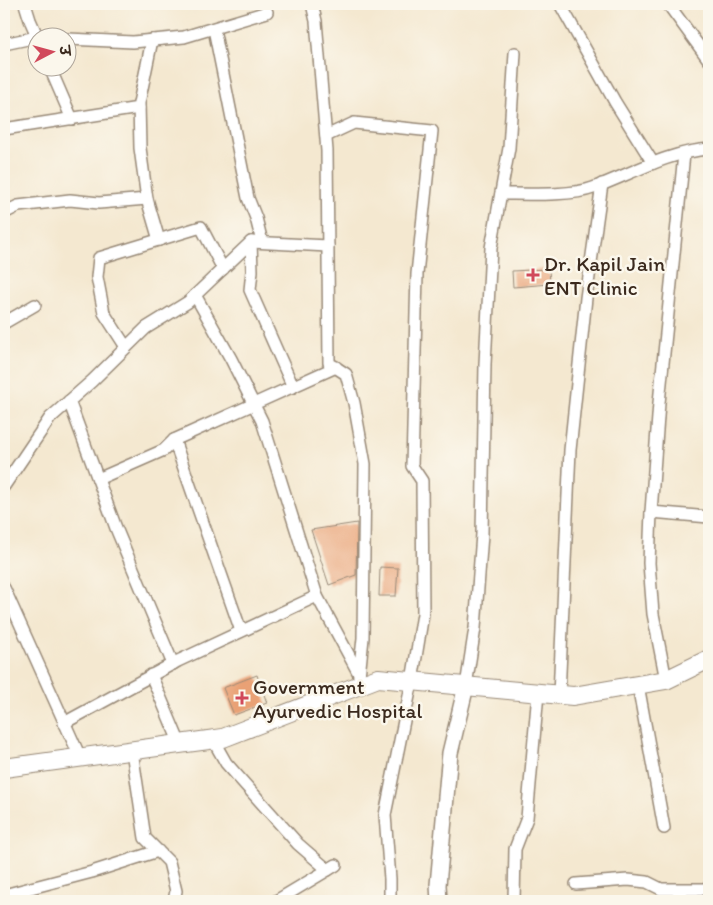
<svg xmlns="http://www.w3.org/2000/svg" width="713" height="905" font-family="Itim,'Playpen Sans Deva',sans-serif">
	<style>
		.building { fill: #e9a174 }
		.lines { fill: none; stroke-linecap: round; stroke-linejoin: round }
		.street-casing { stroke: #988977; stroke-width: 14 }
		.secondary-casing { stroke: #988977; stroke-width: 18 }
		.primary-casing { stroke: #988977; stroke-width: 20 }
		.street { stroke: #fff; stroke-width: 11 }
		.secondary { stroke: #fff; stroke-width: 15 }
		.primary { stroke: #fff; stroke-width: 18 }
		.poi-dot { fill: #d1495b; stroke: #fbf7ec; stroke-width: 2 }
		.labels { text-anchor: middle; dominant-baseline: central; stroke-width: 5; stroke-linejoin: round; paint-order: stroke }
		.poi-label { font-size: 21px; fill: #3b2a1e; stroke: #fbf7ec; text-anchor: start }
	</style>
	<rect width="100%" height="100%" fill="#fbf7ec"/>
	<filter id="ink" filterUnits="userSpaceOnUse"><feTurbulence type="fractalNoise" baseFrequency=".02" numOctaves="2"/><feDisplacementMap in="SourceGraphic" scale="10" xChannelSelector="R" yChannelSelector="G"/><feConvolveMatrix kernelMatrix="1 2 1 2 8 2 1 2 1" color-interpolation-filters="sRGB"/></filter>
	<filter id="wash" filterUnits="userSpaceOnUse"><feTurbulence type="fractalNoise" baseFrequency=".0096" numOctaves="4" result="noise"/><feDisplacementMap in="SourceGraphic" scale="20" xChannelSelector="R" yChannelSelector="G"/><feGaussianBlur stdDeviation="1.12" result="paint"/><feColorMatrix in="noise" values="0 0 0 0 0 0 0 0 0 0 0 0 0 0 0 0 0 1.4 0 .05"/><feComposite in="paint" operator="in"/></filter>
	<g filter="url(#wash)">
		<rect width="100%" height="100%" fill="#f4e8d0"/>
		<g id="blocks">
			<g class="building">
				<polygon points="549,269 550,284 513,287 512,271"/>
				<polygon points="357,523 356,575 329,585 311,530"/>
				<polygon points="380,567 398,568 396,596 379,596"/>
				<polygon points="257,675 267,703 234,715 223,688"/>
			</g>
		</g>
	</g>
	<g filter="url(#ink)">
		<use href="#blocks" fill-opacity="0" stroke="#988977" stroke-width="1"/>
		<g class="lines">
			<defs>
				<g id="street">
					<polyline points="25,4 30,20 38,38"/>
					<polyline points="312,4 316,21 327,151 329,363 346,374 354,403 365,464 363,638 358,686"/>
					<polyline points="560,4 615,102 653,163"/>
					<polyline points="668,4 709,60"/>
					<polyline points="214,29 248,198 256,218 262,242"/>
					<polyline points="68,39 133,42 184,37 267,12"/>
					<polyline points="152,40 139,103 140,148 147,199 159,240"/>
					<polyline points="4,44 37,37 45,38"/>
					<polyline points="50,68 72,119"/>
					<polyline points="4,129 139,108"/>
					<polyline points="326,136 354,123 432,131 417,274 412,466 422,481 423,614 412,681 385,815 390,879 390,901"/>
					<path d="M501 194C525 194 572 196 593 188 631 174 668 152 709 149"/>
					<polyline points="4,213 18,206 70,200 99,203 147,199"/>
					<polyline points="251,242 252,271 250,290 293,387"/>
					<polyline points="195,295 231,359 262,421 317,596 359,674"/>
					<polyline points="4,323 35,305"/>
					<polyline points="126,347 104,313 97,277 99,258 201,227 223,269"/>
					<polyline points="69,401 116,528 173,664"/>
					<polyline points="174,440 241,631"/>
					<polyline points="98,479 164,450 174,440 336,367"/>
					<polyline points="4,486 50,418 92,381 146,328 188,302 251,242 328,246"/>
					<polyline points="651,512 709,517"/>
					<polyline points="4,588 80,757"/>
					<polyline points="151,675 180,744"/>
					<polyline points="666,680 653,614 649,563 651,512 659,403 684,154"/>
					<polyline points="638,685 664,828"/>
					<polyline points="466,686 475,628 482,534 485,364 491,248 509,148 515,53"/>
					<polyline points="559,695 570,450 586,298 602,184"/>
					<polyline points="64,723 178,661 317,596"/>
					<polyline points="213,740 226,763 298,844 328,870"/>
					<polyline points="132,751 145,838 169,862 176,891 174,901"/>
					<polyline points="576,884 628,880 647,882 661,889 709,889"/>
					<polyline points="4,895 92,872 158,851"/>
					<polyline points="276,901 336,865"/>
					<polyline points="514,901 515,849 527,818 538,693"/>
				</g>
				<polyline id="secondary" points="439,901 438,885 450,753 466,686"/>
				<polyline id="primary" points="4,768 223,738 378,678 573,696 666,680 709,659"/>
			</defs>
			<use href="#street" class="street-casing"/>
			<use href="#secondary" class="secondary-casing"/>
			<use href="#primary" class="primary-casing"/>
			<use href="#street" class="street"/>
			<use href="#secondary" class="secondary"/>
			<use href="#primary" class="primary"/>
		</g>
	</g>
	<g class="poi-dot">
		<path d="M530.5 267.5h5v5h5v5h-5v5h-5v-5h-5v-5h5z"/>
		<path d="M239.5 690.5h5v5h5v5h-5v5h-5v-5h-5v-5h5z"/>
	</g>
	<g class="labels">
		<g class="poi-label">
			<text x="544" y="263">Dr. Kapil Jain<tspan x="544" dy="24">ENT Clinic</tspan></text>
			<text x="253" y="686">Government<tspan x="253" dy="24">Ayurvedic Hospital</tspan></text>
		</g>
	</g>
	<rect width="713" height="905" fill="none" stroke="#fbf7ec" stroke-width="20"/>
	<g transform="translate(52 52) rotate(84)"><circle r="24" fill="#fbf7ec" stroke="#aea59a"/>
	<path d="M0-4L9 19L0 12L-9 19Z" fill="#d1495b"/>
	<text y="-8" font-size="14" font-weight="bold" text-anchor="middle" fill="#3b2a1e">उ</text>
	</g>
</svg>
